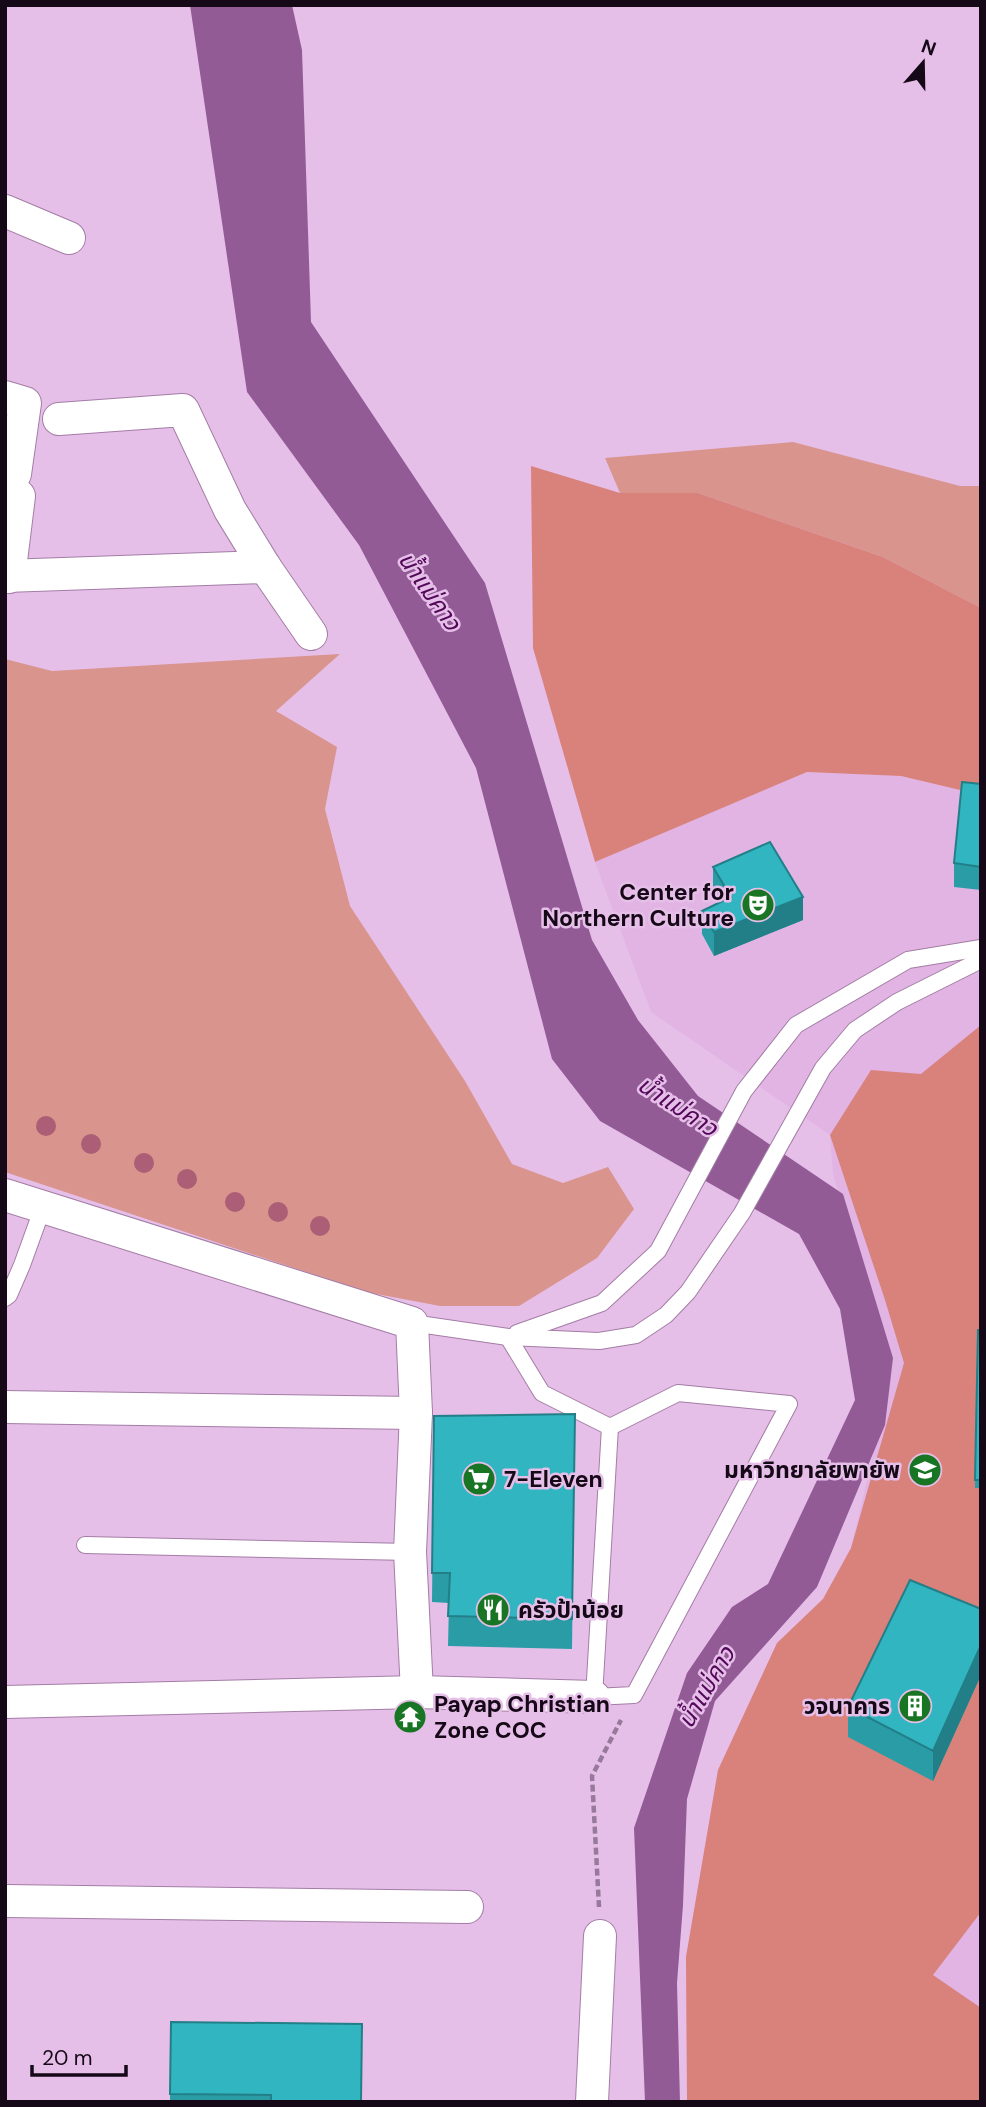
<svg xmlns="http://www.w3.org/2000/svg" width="986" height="2107" font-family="'DM Sans','Noto Sans Thai',sans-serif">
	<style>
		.built { fill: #e1b4e4 }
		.green { fill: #d9948e }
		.forest { fill: #d9817b }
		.water { fill: #925b96 }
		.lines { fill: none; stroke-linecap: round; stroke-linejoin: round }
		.service-casing { stroke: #a37da5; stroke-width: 18 }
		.minor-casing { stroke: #a37da5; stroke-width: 34 }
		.path { stroke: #977a9a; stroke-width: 4.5; stroke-dasharray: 7 3.5; stroke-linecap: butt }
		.service { stroke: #fff; stroke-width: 16 }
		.minor { stroke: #fff; stroke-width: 32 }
		.tree { fill: #ab5e75 }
		.wall { fill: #2a9ca6 }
		.shaded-wall { fill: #227f87 }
		.building { fill: #31b5c1; stroke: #227f87; stroke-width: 2 }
		.labels { text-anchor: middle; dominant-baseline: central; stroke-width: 5; stroke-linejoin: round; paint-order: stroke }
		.poi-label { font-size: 23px; font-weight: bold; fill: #160917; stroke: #e6bfe9; text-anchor: end }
		.water-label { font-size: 24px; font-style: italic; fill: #520758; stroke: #e6bfe9 }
	</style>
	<rect width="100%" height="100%" fill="#e6bfe9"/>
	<polygon class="built" points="807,772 901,776 981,795 981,2102 687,2102 686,1957 718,1770 777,1643 823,1599 851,1548 888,1392 833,1173 830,1135 651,1012 595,862"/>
	<g class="green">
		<polygon points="793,442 960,486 981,486 981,608 883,557 698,493 620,493 605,458"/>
		<polygon points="340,654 276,711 337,747 325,809 350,906 465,1081 512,1164 563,1183 608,1167 634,1209 597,1258 519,1306 440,1306 366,1292 5,1172 5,659 52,671"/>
	</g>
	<g class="forest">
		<polygon points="531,466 620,493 698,493 883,557 981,608 981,795 901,776 807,772 595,862 533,648"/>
		<polygon points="981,1025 981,1912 933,1975 981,2008 981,2102 687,2102 686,1957 718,1770 777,1643 823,1599 851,1548 904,1363 885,1300 830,1135 871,1070 921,1074"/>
	</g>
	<polygon class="water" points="190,5 292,5 302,50 311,322 485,583 592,940 638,1020 698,1096 843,1194 893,1358 885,1425 817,1587 715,1701 687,1799 683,1905 677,1983 680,2102 645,2102 634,1828 687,1673 732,1607 768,1584 855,1400 840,1309 799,1234 600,1121 552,1059 476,768 359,545 247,392"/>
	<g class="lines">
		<defs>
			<g id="service">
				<polyline points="5,1298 9,1295 22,1265 43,1207"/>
				<polyline points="412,1323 508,1337 599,1341 636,1335 666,1315 688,1292 742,1213 823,1068 855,1030 897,1002 981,960"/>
				<polyline points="517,1333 602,1303 658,1251 744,1091 796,1025 908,960 981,948"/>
				<polyline points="508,1337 542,1393 610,1427 594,1697 634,1695 789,1404 678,1393 610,1427"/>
				<polyline points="85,1545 410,1552"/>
			</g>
			<g id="minor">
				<polyline points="5,211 69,238"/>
				<polyline points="5,397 25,403 15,474"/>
				<polyline points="59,419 183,410 230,510 265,567 311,634"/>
				<polyline points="5,576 265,567"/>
				<polyline points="9,577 19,496"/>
				<polyline points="5,1195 412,1323 416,1413 410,1552 417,1692"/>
				<polyline points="5,1407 416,1413"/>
				<polyline points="5,1702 417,1692 594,1697"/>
				<polyline points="5,1901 467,1907"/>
				<polyline points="592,2102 600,1936"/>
			</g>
		</defs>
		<use href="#service" class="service-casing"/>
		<use href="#minor" class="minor-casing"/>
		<polyline class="path" points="599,1907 592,1776 621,1720"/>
		<use href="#service" class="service"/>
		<use href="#minor" class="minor"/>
	</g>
	<g class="tree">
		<circle cx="46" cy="1126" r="10"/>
		<circle cx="91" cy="1144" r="10"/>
		<circle cx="144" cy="1163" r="10"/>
		<circle cx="187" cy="1179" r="10"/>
		<circle cx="235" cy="1202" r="10"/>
		<circle cx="278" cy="1212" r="10"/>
		<circle cx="320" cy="1226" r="10"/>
	</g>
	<g class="wall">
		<polygon points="981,784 981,890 954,887 954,863"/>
		<polygon points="713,867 803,920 714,956 702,934 702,911 720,902 713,890"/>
		<polygon points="978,1330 981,1330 981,1488 975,1488"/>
		<polygon points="575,1414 572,1649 448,1646 449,1603 432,1602 434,1416"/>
		<polygon points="981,1609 981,1675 933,1781 848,1737 848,1707"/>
		<polygon points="171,2022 361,2102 170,2102"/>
	</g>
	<g class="shaded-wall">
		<polygon points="803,897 803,920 714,956 714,932"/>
		<polygon points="981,1645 981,1675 933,1781 933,1751"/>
	</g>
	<g class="building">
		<polygon points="962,782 981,784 981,867 954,863"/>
		<polygon points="770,842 803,897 714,932 702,911 731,897 713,867"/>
		<polygon points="978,1330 981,1330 981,1480 975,1480"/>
		<polygon points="575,1414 572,1619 448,1616 450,1573 432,1573 434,1416"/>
		<polygon points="910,1580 981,1609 981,1645 933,1751 848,1707"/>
		<polygon points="171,2022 362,2024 361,2102 271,2102 271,2095 170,2094"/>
	</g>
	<defs>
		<symbol id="theatre-disc" viewBox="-11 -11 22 22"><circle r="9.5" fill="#187524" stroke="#e6bfe9"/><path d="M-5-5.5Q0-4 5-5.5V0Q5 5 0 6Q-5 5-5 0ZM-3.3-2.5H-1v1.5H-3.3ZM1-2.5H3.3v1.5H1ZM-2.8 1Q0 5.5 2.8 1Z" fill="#fff"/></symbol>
		<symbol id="university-disc" viewBox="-11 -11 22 22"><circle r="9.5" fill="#187524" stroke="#e6bfe9"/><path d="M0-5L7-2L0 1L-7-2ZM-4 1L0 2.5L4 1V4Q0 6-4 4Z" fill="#fff"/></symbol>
		<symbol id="supermarket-disc" viewBox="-11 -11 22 22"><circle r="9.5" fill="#187524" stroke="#e6bfe9"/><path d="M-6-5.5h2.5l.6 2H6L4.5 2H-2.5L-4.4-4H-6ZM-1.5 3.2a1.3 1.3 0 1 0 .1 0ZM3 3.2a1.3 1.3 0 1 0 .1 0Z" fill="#fff"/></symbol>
		<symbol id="restaurant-disc" viewBox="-11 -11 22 22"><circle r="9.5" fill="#187524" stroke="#e6bfe9"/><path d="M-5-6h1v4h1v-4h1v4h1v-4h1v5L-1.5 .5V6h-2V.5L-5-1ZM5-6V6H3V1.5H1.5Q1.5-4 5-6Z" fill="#fff"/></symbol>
		<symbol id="building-disc" viewBox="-11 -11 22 22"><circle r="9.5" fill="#187524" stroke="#e6bfe9"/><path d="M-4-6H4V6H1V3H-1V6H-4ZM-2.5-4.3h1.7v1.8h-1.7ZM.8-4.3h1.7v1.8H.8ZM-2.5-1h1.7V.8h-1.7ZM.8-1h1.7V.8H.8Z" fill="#fff"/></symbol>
		<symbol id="temple-disc" viewBox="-11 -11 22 22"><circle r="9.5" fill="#187524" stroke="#e6bfe9"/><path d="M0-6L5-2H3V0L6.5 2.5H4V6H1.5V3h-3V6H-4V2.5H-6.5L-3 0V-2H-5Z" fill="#fff"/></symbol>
	</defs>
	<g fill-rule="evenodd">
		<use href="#theatre-disc" x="739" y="886" width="38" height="38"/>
		<use href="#university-disc" x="906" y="1451" width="38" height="38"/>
		<use href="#supermarket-disc" x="460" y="1460" width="38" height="38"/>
		<use href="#restaurant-disc" x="474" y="1591" width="38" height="38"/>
		<use href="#building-disc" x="896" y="1687" width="38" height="38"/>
		<use href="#temple-disc" x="391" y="1698" width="38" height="38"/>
	</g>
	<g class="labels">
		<g class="poi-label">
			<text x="734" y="892">Center for<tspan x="734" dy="26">Northern Culture</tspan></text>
			<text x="900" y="1470">มหาวิทยาลัยพายัพ</text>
			<text x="504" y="1479" text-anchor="start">7-Eleven</text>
			<text x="518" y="1610" text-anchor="start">ครัวป้าน้อย</text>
			<text x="434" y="1704" text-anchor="start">Payap Christian<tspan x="434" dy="26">Zone COC</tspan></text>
			<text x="890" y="1706">วจนาคาร</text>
		</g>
		<g class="water-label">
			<text transform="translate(430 591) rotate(55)">น้ำแม่คาว</text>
			<text transform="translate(678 1106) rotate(33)">น้ำแม่คาว</text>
			<text transform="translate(706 1687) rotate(-60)">น้ำแม่คาว</text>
		</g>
	</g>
	<rect width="986" height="2107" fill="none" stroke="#160917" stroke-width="14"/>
	<g transform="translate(923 63) rotate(20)" stroke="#e6bfe9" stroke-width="5" paint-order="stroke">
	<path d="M0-5L12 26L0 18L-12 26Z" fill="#160917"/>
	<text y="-10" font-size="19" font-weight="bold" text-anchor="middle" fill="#160917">N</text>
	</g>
	<path d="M32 2065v10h94v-10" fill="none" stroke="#160917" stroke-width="3.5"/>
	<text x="42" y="2065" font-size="21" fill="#160917" stroke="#e6bfe9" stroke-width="5" paint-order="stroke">20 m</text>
</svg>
